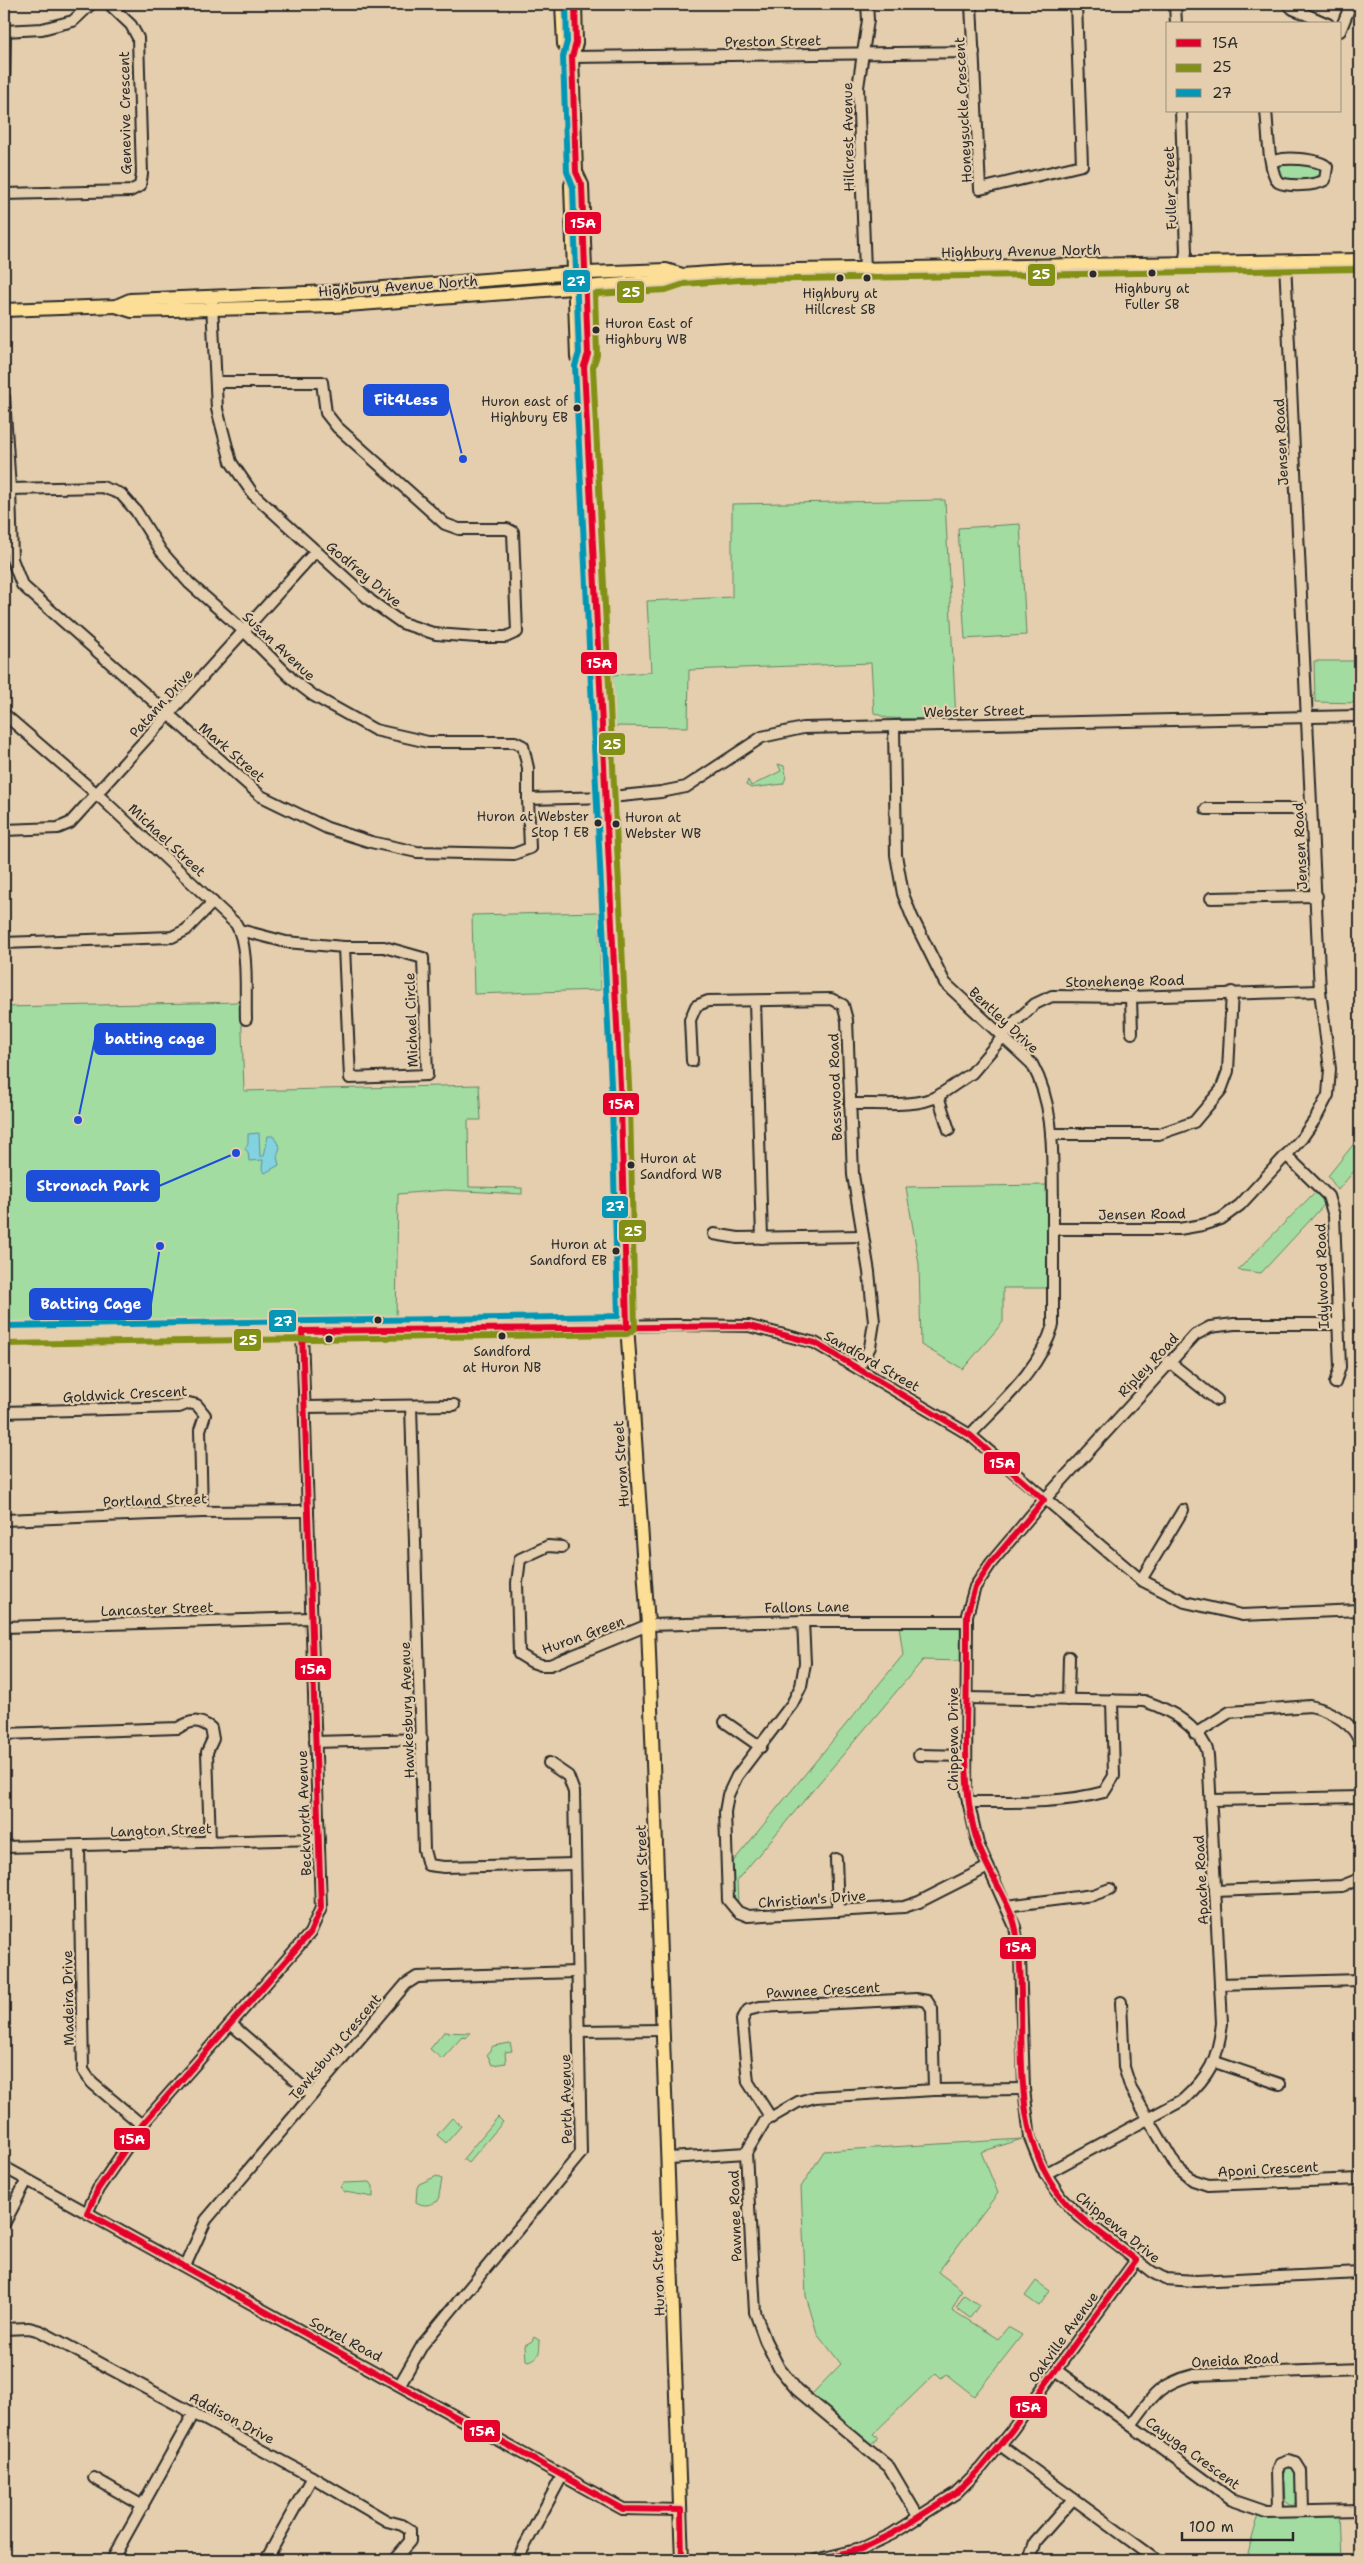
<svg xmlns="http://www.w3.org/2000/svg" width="1364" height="2564" font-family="'Shantell Sans',sans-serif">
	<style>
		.green { fill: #a2dca1; stroke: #668466 }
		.water { fill: #83d2e0; stroke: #608f98 }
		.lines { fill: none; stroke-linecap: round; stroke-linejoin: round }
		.minor-casing { stroke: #2b2b2b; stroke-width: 14 }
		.major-casing { stroke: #2b2b2b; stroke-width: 16 }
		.minor { stroke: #e4cead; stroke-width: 10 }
		.major { stroke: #fcde96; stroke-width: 12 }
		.bus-1-casing { stroke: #e4cead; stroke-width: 10 }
		.bus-2-casing { stroke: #e4cead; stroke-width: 10 }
		.bus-3-casing { stroke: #e4cead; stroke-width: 10 }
		.bus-1 { stroke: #e4002b; stroke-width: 6 }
		.bus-2 { stroke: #829016; stroke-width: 6 }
		.bus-3 { stroke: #0696b6; stroke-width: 6 }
		.bus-dot { fill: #2b2b2b; stroke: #e4cead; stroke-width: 2 }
		.labels { text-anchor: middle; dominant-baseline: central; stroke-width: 4.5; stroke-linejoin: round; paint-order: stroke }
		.bus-label { font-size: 13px; fill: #2b2b2b; stroke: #e4cead }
		.street-label { font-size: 14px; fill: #2b2b2b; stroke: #e4cead }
		.leader { fill: none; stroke: #1d4ed8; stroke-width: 2 }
		.callout-dot { fill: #1d4ed8; stroke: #e4cead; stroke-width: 2 }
		.callout { fill: #1d4ed8; stroke: #1d4ed8; stroke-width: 2 }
		.callout-label { font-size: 15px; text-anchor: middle; font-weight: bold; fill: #fff }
		.line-badge { stroke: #e4cead; stroke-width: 2 }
		.badge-label { font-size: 14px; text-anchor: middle; font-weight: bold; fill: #fff }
	</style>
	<rect width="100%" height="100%" fill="#e4cead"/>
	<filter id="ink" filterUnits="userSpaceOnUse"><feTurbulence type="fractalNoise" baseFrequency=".02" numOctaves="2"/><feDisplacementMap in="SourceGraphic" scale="10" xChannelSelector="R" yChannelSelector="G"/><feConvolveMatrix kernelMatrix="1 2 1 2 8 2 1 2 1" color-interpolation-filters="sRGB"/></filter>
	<g filter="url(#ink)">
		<g class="green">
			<polygon points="1285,162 1320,166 1323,168 1323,176 1317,180 1283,179 1279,176 1278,169"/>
			<polygon points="945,500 956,720 887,718 874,713 871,663 689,670 688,727 614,726 613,675 651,672 647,601 732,597 732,504"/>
			<polygon points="1020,524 1026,635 965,639 958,528"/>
			<polygon points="1314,661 1360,661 1360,703 1315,702"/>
			<path d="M778 764 784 766C786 773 787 778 783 784L751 788 746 785 748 780 751 786 781 771Z"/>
			<polygon points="598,912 601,990 474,994 472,915"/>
			<polygon points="241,1002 244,1091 479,1085 481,1120 468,1120 469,1187 522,1188 522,1194 445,1190 398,1194 396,1323 4,1329 4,1007"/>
			<polygon points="1360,1136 1360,1164 1338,1190 1328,1176"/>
			<polygon points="1048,1185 1049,1288 1003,1288 1003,1322 963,1369 921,1345 919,1264 906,1187"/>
			<polygon points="1318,1189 1326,1203 1261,1273 1238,1270"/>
			<polygon points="899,1625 956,1625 961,1629 962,1661 923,1660 737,1880 738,1906 733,1899 732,1863 903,1655"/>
			<polygon points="444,2032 470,2033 466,2038 462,2037 442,2059 430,2049"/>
			<polygon points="510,2043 512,2051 505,2052 506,2063 492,2065 487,2054 493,2046"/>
			<polygon points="498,2117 503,2122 468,2163 463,2159"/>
			<polygon points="452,2118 461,2126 446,2143 437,2135"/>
			<polygon points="1022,2139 981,2152 998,2193 938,2272 962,2290 952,2310 998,2339 1008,2327 1022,2335 974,2396 946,2374 941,2378 936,2373 873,2434 878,2438 871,2444 810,2396 841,2364 817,2333 806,2296 801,2187 824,2151"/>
			<path d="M437 2176 442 2179 438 2201C430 2205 424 2207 416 2202L417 2188 419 2184Z"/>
			<polygon points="370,2182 373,2186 373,2197 345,2192 340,2187 344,2183"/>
			<polygon points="1036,2281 1050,2291 1039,2306 1025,2296"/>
			<polygon points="964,2295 979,2305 970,2318 956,2308"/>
			<path d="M534 2337 540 2341C539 2351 541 2357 529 2361L526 2360 525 2345 532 2341Z"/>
			<polygon points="1291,2465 1295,2468 1297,2500 1292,2505 1285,2500 1283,2471 1286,2466"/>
			<polygon points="1338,2512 1340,2560 1246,2560 1259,2514 1293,2517"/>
		</g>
		<polygon class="water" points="259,1133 260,1156 264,1156 268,1136 273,1136 280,1147 277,1157 279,1165 265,1173 262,1169 263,1160 249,1161 248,1152 245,1149 248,1143 248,1134"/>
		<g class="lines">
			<defs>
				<g id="minor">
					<polyline points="971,4 980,189 1082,165 1076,4"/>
					<polyline points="1175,4 1176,24"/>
					<polyline points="1288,4 1293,9 1328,24"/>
					<polyline points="4,31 42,29 73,21 91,4"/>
					<polyline points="1340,31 1351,4"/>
					<polyline points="572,57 974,52"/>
					<polyline points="4,93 5,31"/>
					<polyline points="1181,111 1186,252 1184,262"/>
					<path d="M1266 111C1268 127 1268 171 1278 182 1288 187 1315 186 1325 180L1327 167C1320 159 1279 155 1272 163"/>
					<polyline points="4,194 130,191 140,186 142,174 138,38 131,25 109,4"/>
					<polyline points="865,270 858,87 868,20 867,4"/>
					<polyline points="212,303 217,409 231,462 253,494 371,601 402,623 436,634 477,637 506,637 517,632 513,532 507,529 459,529 445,524 337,427 326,413 322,382 217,382"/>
					<polyline points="4,397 10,489 12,559 22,585 261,796 327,828 371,842 417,852 514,854 530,848 528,799 611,797 661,792 686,787 762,737 803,728 1360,716"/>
					<polyline points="10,489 102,487 121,494 136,511 161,551 189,583 245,632 293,680 314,696 375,730 428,742 515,742 523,746 528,768 528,799"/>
					<path d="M4 714 98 795 236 924C249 945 245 993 246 1019"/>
					<path d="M894 726 896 855 903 894 912 917 945 983 1032 1064C1056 1107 1052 1159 1053 1206 1053 1246 1053 1285 1053 1325 1040 1370 1001 1402 970 1435"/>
					<polyline points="1206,809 1311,809"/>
					<polyline points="4,830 58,828 70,823 316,551"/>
					<polyline points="1211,898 1317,896"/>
					<polyline points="240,930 286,942 344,947 384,947 423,958 427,1075 350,1078 344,947"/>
					<polyline points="4,943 172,937 186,930 213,902"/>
					<polyline points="1131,997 1132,1033"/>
					<polyline points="755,1001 762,1238"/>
					<polyline points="692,1061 690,1020 696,1006 708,1001 831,999 843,1005 847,1020 853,1175 869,1272 874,1322 870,1347 859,1368"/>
					<polyline points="938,1096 949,1130"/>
					<path d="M850 1104C874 1103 916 1108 938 1096L972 1073 1017 1020 1035 1004 1052 996 1131 997 1320 991"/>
					<polyline points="1051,1134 1159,1134 1194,1122 1221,1090 1228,1071 1232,992"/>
					<polyline points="1286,1155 1328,1196 1334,1216 1340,1367 1335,1383"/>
					<polyline points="1053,1229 1179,1229 1202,1225 1221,1219 1240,1205 1302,1138 1316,1118 1328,1095 1330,1069 1320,991 1285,262"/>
					<polyline points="714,1234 738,1238 863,1236"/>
					<polyline points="1338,1324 1234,1324 1210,1327 1195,1335 1044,1500 991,1563 975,1587 967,1615 966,1792 978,1844 1015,1927 1020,1957 1024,2089 1030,2138 1042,2168 1061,2197 1079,2216 1152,2272 1165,2279 1196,2281 1360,2273"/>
					<polyline points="4,1335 675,1325 749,1326 815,1343 970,1435 1141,1580 1185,1602 1242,1615 1360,1610"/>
					<polyline points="1168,1361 1217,1400"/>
					<polyline points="411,1406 424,1850 428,1865 444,1867 575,1864"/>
					<polyline points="305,1407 454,1405"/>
					<polyline points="4,1412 179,1407 189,1403 197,1405 205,1415 200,1430 202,1512"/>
					<polyline points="4,1520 202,1512 308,1511"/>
					<polyline points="562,1547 548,1546 520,1559 517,1583 519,1654 532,1662 541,1665 550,1665 648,1625 803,1621 967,1621"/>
					<polyline points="1141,1580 1183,1510"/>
					<polyline points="803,1621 805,1663 801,1686 792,1704 737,1776 728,1795 725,1812 728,1900 738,1912 748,1916 904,1907 919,1902 988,1867"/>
					<polyline points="4,1627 312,1618"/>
					<path d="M966 1698 1144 1701C1168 1709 1193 1722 1206 1747 1209 1753 1208 1764 1209 1771L1222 2023C1218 2060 1210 2075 1183 2100L1045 2174"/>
					<polyline points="1068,1700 1069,1657"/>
					<polyline points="725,1722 761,1747"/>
					<path d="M4 1734 178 1728C191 1720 198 1719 211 1728L213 1739 207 1752 210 1842"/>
					<path d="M1195 1734 1230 1712 1310 1706C1329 1710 1358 1725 1360 1745"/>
					<polyline points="315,1742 422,1739"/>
					<polyline points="919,1755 966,1756"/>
					<polyline points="1211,1800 1360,1797"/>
					<path d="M968 1802C1012 1802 1061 1804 1104 1792L1114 1776 1112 1700"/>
					<polyline points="79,1846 83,2070 92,2083 142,2125"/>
					<polyline points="4,1847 319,1839"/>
					<polyline points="836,1859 838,1911"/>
					<polyline points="1215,1891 1342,1886 1357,1880 1360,1876"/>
					<polyline points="1006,1906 1093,1895 1110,1889"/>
					<polyline points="1220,1984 1360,1980"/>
					<polyline points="1121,2002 1124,2067 1131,2089 1176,2166 1193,2180 1208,2185 1360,2179"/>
					<polyline points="231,2024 312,2095"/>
					<polyline points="578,2031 663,2030"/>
					<polyline points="1215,2062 1280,2084"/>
					<polyline points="771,2118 748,2082 742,2020 748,2010 760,2007 916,1999 927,2001 932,2009 934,2090"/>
					<polyline points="669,2158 746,2153"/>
					<polyline points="4,2167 623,2509 681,2510"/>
					<polyline points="87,2213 98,2189 142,2125 310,1933 321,1908 302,1331"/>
					<polyline points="4,2224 27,2180"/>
					<polyline points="185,2266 206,2220 406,1984 417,1977 577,1972"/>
					<polyline points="4,2329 29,2328 40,2331 312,2477 387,2521 402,2525 410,2530 410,2541 394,2560"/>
					<polyline points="1056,2370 1232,2500 1267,2512 1360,2510"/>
					<polyline points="400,2384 423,2344 581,2153 574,1792 568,1776 549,1763"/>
					<path d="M1131 2425C1152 2397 1158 2384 1194 2375L1360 2369"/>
					<polyline points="1000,2445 1157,2560"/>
					<polyline points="94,2478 143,2506"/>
					<polyline points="1278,2511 1277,2471 1280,2464 1288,2461 1296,2463 1301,2471 1302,2511"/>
					<polyline points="919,2518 889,2467 797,2390 779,2368 765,2340 755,2312 746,2153 765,2121 798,2102 815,2097 934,2090 1024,2089"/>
					<polyline points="112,2560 194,2413"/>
					<polyline points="266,2560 312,2477"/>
					<polyline points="517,2560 562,2476"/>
					<polyline points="816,2560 861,2549 892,2534 956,2493 981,2468 1012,2430 1136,2260"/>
					<polyline points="1029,2560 1035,2542 1073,2499"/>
				</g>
				<g id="major">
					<polyline points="562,4 564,44 572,57"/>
					<polyline points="575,4 576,43 572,57 576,172 582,185 588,354 584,366 621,1105 627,1325 648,1625 682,2560"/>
					<polyline points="576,172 571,185 577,357 584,366"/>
					<polyline points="116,306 132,311 334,306 665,281 682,275 739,271 1360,260"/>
					<polyline points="4,310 116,306 130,300 332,292 562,274 666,270 682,275"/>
				</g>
			</defs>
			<use href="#minor" class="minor-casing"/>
			<use href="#major" class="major-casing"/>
			<use href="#minor" class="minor"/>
			<use href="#major" class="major"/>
			<defs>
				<g id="bus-1">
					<polyline points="575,4 576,43 572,57 576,172 582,185 588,354 584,366 621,1105 627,1325"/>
					<path d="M682 2560 681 2510 623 2509 87 2213 98 2189 142 2125 310 1933 321 1908 302 1331 749 1326 815 1343 970 1435 1044 1500 991 1563 975 1587 967 1615C967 1651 967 1688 966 1724 966 1765 965 1805 978 1844 987 1871 1011 1903 1016 1930 1031 2018 1002 2122 1061 2197 1081 2222 1111 2240 1136 2260L1012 2430 981 2468 956 2493 892 2534 861 2549 816 2560"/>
				</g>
				<polyline id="bus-2" points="4,1344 627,1334 635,1329 630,1105 593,367 597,355 595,294 666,290 684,284 739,280 1360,269"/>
				<polyline id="bus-3" points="4,1326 618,1316 612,1105 575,366 579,353 573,187 567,172 563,57 567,42 566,4"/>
			</defs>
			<use href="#bus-1" class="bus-1-casing"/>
			<use href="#bus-2" class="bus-2-casing"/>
			<use href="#bus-3" class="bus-3-casing"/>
			<use href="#bus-1" class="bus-1"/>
			<use href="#bus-2" class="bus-2"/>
			<use href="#bus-3" class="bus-3"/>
		</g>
	</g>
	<g class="bus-dot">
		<circle cx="1152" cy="273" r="4.5"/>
		<circle cx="1093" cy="274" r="4.5"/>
		<circle cx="840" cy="278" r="4.5"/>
		<circle cx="867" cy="278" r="4.5"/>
		<circle cx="596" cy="330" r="4.5"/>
		<circle cx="577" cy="408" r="4.5"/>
		<circle cx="598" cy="823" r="4.5"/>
		<circle cx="616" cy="824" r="4.5"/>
		<circle cx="631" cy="1165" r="4.5"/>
		<circle cx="616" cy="1251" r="4.5"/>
		<circle cx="378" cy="1320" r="4.5"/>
		<circle cx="502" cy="1336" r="4.5"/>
		<circle cx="329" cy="1339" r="4.5"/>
	</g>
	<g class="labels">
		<g class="bus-label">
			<text x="1152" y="288">Highbury at<tspan x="1152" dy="16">Fuller SB</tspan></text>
			<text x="840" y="293">Highbury at<tspan x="840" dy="16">Hillcrest SB</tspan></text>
			<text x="605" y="323" text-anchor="start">Huron East of<tspan x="605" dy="16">Highbury WB</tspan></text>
			<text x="568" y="401" text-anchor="end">Huron east of<tspan x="568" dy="16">Highbury EB</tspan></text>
			<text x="589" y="816" text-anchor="end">Huron at Webster<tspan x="589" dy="16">Stop 1 EB</tspan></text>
			<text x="625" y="817" text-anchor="start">Huron at<tspan x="625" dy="16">Webster WB</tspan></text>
			<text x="640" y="1158" text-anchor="start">Huron at<tspan x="640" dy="16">Sandford WB</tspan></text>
			<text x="607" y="1244" text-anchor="end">Huron at<tspan x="607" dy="16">Sandford EB</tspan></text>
			<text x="502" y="1351">Sandford<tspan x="502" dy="16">at Huron NB</tspan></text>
		</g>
		<g class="street-label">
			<text transform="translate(773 41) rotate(-1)">Preston Street</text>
			<text transform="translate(963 110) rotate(-93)">Honeysuckle Crescent</text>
			<text transform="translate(125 113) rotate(-91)">Genevive Crescent</text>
			<text transform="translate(848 137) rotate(-91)">Hillcrest Avenue</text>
			<text transform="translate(1170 188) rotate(-92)">Fuller Street</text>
			<text transform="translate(1021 251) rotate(-1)">Highbury Avenue North</text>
			<text transform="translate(398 286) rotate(-4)">Highbury Avenue North</text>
			<text transform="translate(1281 442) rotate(-93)">Jensen Road</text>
			<text transform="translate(364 574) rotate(40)">Godfrey Drive</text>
			<text transform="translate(279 646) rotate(43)">Susan Avenue</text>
			<text transform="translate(161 703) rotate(-48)">Patann Drive</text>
			<text transform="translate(974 711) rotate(-1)">Webster Street</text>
			<text transform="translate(232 752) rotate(41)">Mark Street</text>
			<text transform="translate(167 840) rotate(43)">Michael Street</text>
			<text transform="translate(1300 846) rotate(-93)">Jensen Road</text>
			<text transform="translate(1125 981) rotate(-1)">Stonehenge Road</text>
			<text transform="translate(411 1020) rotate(-92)">Michael Circle</text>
			<text transform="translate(1004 1020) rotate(43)">Bentley Drive</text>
			<text transform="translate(835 1087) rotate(-92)">Basswood Road</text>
			<text transform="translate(1142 1214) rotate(-1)">Jensen Road</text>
			<text transform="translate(1322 1276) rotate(-92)">Idylwood Road</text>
			<text transform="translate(872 1361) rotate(30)">Sandford Street</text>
			<text transform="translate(1148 1365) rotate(-47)">Ripley Road</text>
			<text transform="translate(125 1394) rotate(-3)">Goldwick Crescent</text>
			<text transform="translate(621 1464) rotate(-94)">Huron Street</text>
			<text transform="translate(155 1500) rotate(-2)">Portland Street</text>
			<text transform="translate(807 1607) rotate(-1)">Fallons Lane</text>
			<text transform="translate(157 1609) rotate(-2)">Lancaster Street</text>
			<text transform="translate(583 1635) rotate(-20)">Huron Green</text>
			<text transform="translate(407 1710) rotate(-92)">Hawkesbury Avenue</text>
			<text transform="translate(953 1739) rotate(-90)">Chippewa Drive</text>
			<text transform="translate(304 1813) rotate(-92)">Beckworth Avenue</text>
			<text transform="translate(161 1830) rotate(-2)">Langton Street</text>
			<text transform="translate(642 1868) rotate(-92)">Huron Street</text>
			<text transform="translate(1201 1880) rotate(-93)">Apache Road</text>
			<text transform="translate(812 1899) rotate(-4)">Christian's Drive</text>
			<text transform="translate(823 1990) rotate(-3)">Pawnee Crescent</text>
			<text transform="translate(68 1998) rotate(-91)">Madeira Drive</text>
			<text transform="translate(335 2047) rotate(-50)">Tewksbury Crescent</text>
			<text transform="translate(566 2099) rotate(-91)">Perth Avenue</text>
			<text transform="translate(1268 2169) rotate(-3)">Aponi Crescent</text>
			<text transform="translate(735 2216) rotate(-92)">Pawnee Road</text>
			<text transform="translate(1118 2227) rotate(39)">Chippewa Drive</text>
			<text transform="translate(658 2273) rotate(-92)">Huron Street</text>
			<text transform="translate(1063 2337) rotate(-54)">Oakville Avenue</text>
			<text transform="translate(346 2339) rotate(28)">Sorrel Road</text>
			<text transform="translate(1235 2360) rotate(-3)">Oneida Road</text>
			<text transform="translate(232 2418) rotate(28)">Addison Drive</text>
			<text transform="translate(1193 2453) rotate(36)">Cayuga Crescent</text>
		</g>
	</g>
	<path class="leader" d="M463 459L448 400M78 1120L95 1039M236 1153L159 1186M160 1246L151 1304"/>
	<g class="callout-dot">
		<circle cx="463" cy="459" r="5"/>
		<circle cx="78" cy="1120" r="5"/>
		<circle cx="236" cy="1153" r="5"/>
		<circle cx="160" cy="1246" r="5"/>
	</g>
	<g class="callout">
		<rect x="364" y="385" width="84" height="30" rx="5"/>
		<rect x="95" y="1024" width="120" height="30" rx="5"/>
		<rect x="27" y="1171" width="132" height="30" rx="5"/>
		<rect x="30" y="1289" width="121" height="30" rx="5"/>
	</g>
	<g class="callout-label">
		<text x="406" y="405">Fit4Less</text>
		<text x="155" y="1044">batting cage</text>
		<text x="93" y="1191">Stronach Park</text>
		<text x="91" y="1309">Batting Cage</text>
	</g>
	<g class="line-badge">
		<rect x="564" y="211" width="38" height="24" rx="5" fill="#e4002b"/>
		<rect x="1027" y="263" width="29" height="24" rx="5" fill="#829016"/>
		<rect x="562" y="269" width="29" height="24" rx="5" fill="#0696b6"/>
		<rect x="616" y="280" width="29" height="24" rx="5" fill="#829016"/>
		<rect x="580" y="651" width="38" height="24" rx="5" fill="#e4002b"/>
		<rect x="598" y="732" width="28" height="24" rx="5" fill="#829016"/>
		<rect x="602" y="1092" width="38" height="24" rx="5" fill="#e4002b"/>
		<rect x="601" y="1195" width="28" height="24" rx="5" fill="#0696b6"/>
		<rect x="618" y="1219" width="29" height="24" rx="5" fill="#829016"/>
		<rect x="268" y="1309" width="29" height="24" rx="5" fill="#0696b6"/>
		<rect x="233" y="1328" width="29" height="24" rx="5" fill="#829016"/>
		<rect x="983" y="1451" width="38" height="24" rx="5" fill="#e4002b"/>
		<rect x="294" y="1657" width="38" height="24" rx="5" fill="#e4002b"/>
		<rect x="999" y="1936" width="38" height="24" rx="5" fill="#e4002b"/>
		<rect x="113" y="2127" width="38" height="24" rx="5" fill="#e4002b"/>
		<rect x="1009" y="2395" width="39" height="24" rx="5" fill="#e4002b"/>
		<rect x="463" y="2419" width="38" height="24" rx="5" fill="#e4002b"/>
	</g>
	<g class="badge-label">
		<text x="583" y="228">15A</text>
		<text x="1041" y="279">25</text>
		<text x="576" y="286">27</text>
		<text x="631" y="297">25</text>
		<text x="599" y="668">15A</text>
		<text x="612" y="749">25</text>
		<text x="621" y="1109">15A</text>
		<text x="615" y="1211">27</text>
		<text x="633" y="1236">25</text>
		<text x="283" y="1326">27</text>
		<text x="248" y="1345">25</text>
		<text x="1002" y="1468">15A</text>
		<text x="313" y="1674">15A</text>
		<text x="1018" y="1952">15A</text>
		<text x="132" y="2144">15A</text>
		<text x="1028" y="2412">15A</text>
		<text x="482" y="2436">15A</text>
	</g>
	<rect width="1364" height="2564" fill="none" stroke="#e4cead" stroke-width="20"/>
	<rect x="10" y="10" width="1344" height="2544" fill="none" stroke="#2b2b2b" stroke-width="2" filter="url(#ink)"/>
	<rect x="1166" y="22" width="175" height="90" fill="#e4cead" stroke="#9a8d79"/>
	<rect x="1176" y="39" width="25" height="8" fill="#e4002b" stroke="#9a8d79"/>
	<text x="1212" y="48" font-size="15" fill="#2b2b2b">15A</text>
	<rect x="1176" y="64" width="25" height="8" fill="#829016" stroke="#9a8d79"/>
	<text x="1212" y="72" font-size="15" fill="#2b2b2b">25</text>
	<rect x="1176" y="89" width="25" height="8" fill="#0696b6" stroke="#9a8d79"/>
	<text x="1212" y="98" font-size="15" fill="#2b2b2b">27</text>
	<path d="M1182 2532v8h111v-8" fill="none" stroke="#2b2b2b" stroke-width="2.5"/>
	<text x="1189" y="2532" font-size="15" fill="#2b2b2b" stroke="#e4cead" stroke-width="4" paint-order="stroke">100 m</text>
</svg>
